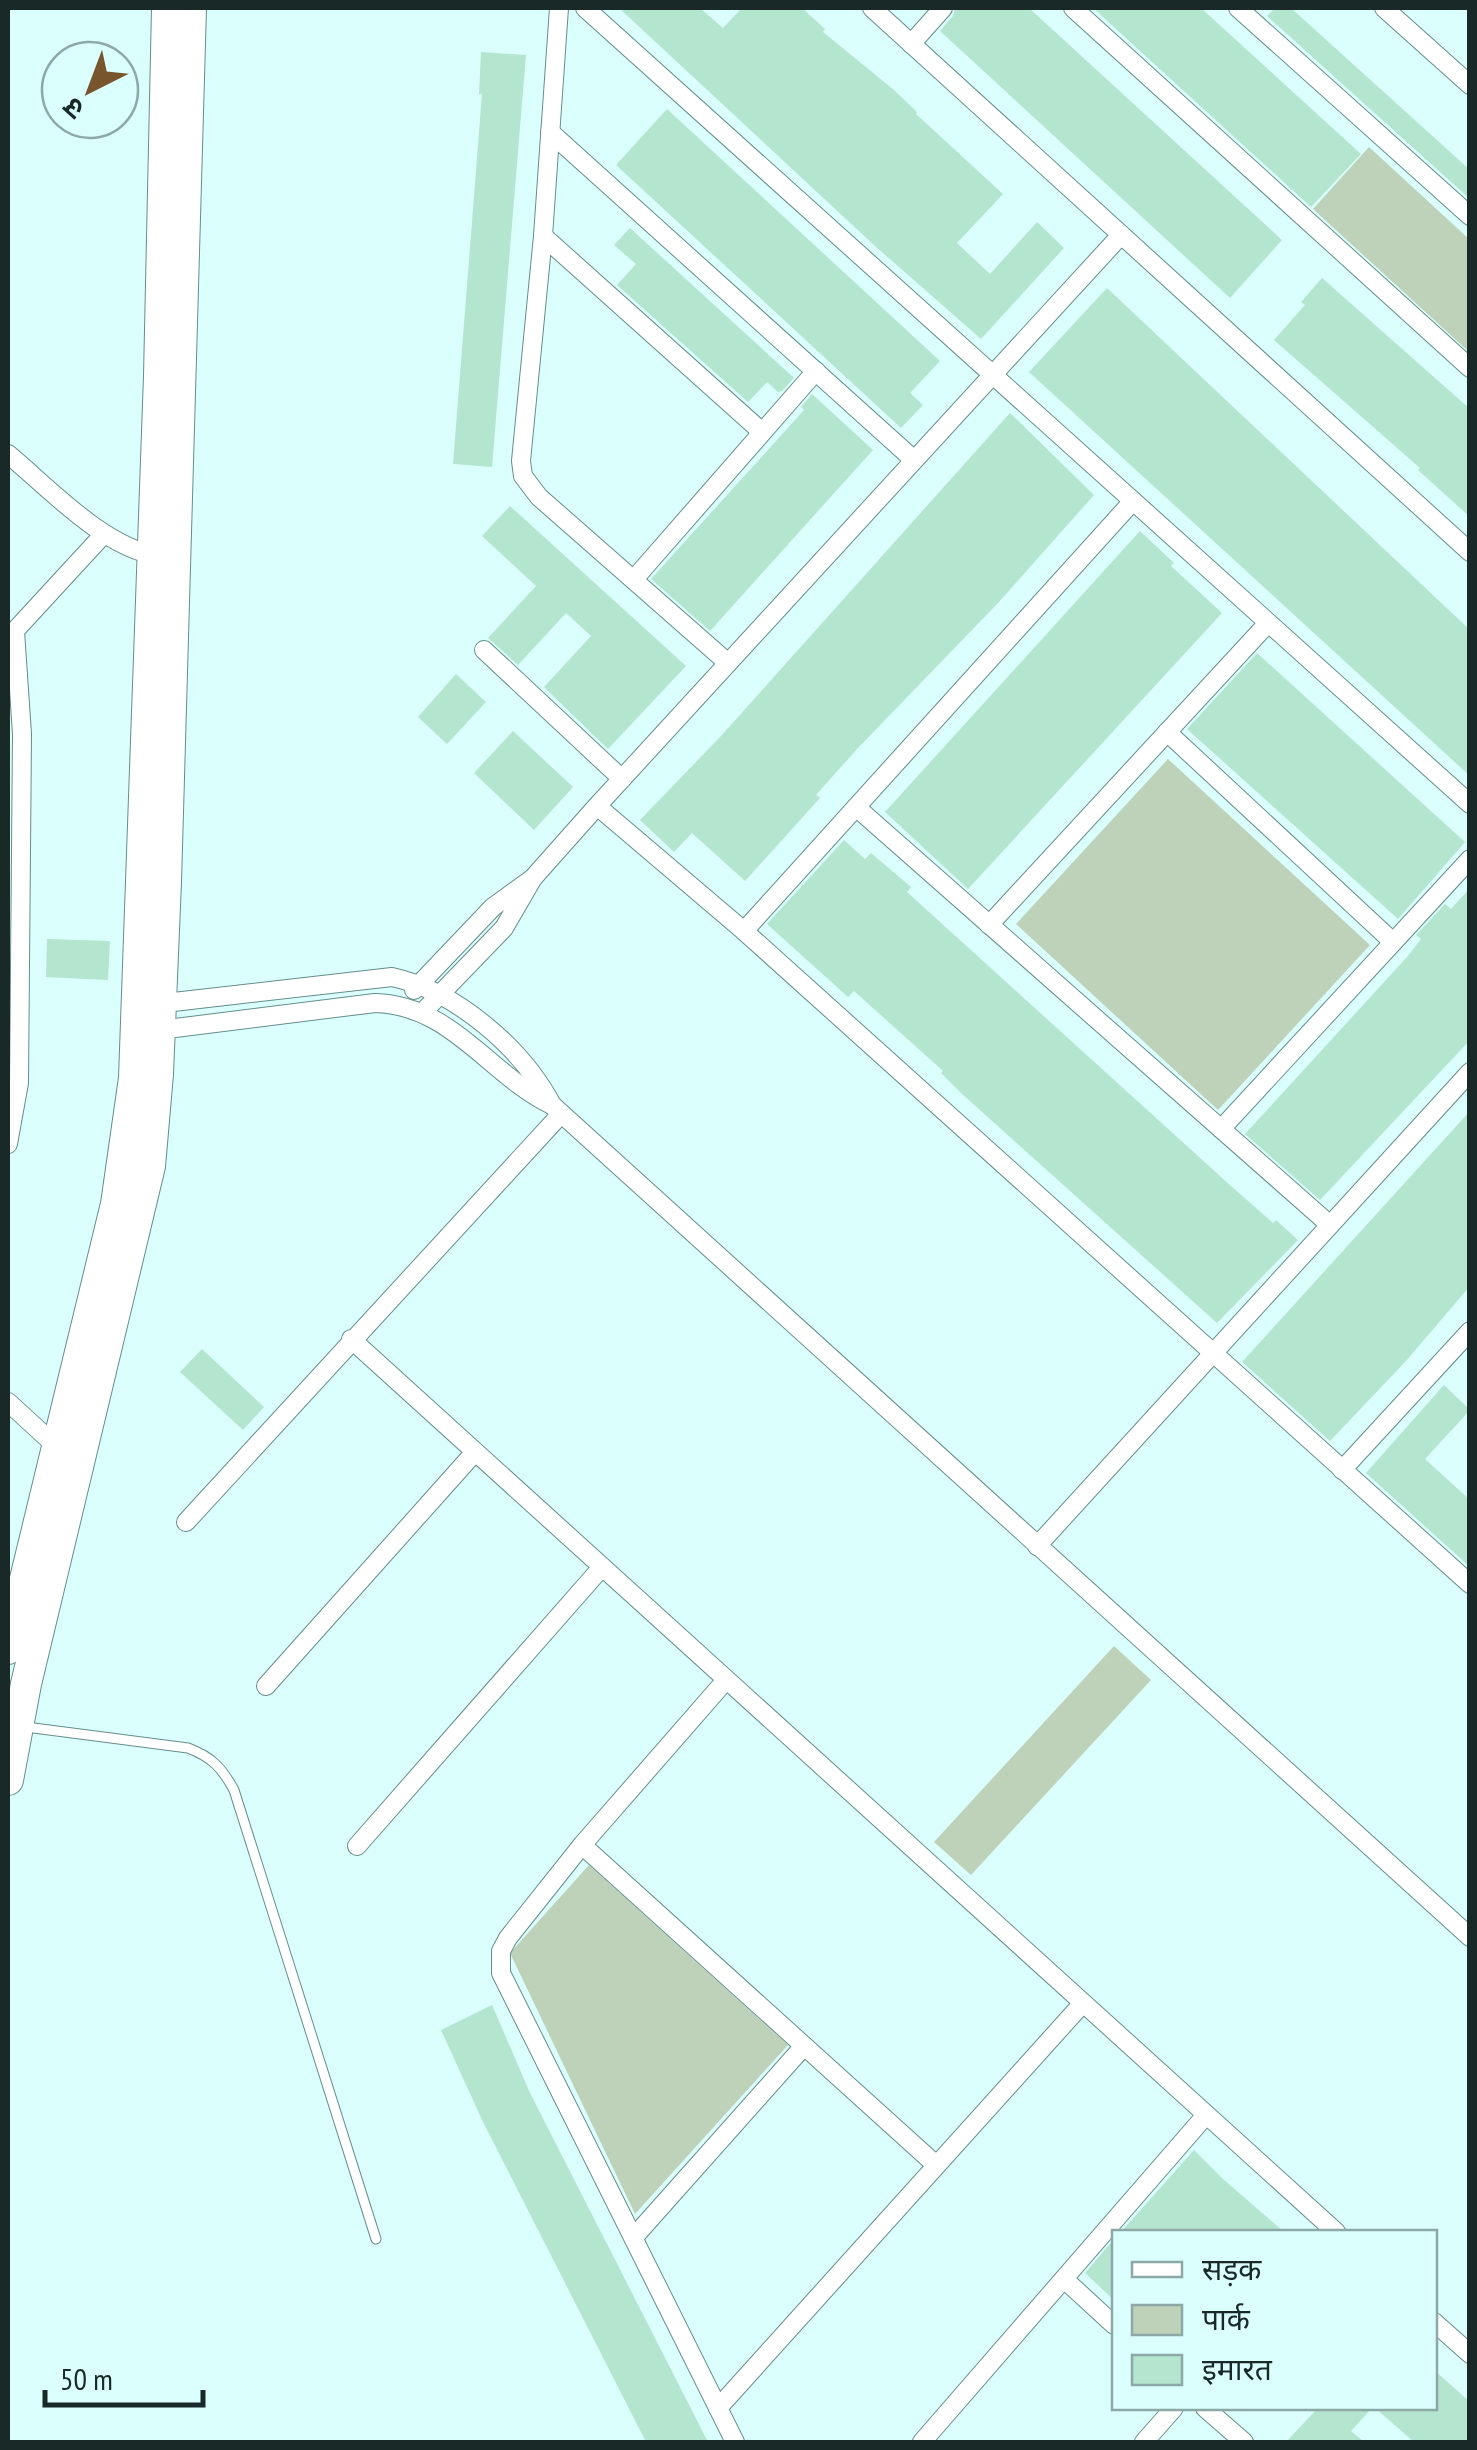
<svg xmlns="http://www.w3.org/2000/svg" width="1477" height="2450" font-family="'PT Sans Narrow','Noto Sans Devanagari',sans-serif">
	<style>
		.green { fill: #bed2b9 }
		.building { fill: #b4e5cf }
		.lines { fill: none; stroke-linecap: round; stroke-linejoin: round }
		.service-casing { stroke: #648e8b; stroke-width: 11 }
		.minor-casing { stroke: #648e8b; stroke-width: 20 }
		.primary-casing { stroke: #648e8b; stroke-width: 32 }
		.service { stroke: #fff; stroke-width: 9 }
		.minor { stroke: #fff; stroke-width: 18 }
		.primary { stroke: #fff; stroke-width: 30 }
	</style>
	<rect width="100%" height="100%" fill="#dbfffc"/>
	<g class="green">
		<polygon points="1369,147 1469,239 1469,352 1313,209"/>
		<polygon points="1168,759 1370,945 1218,1110 1016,924"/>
		<polygon points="1114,1646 1151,1680 971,1875 934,1842"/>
		<polygon points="589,1865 788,2045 635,2214 510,1953"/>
	</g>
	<g class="building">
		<polygon points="619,8 700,8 723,28 742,8 802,8 825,29 823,32 894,90 917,112 916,114 1003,194 957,243 990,274 1037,222 1064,248 981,339 875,246"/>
		<polygon points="955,8 1029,8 1282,240 1230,298 940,31 953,16"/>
		<polygon points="1093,8 1201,8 1361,154 1311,207"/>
		<polygon points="1275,8 1291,8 1470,170 1470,199 1267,16"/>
		<polygon points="481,52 526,55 492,467 453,464 482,94 479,94"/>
		<polygon points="667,109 940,361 910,393 923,405 901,428 616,165"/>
		<polygon points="630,228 794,378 782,391 778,392 767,382 748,402 617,285 636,264 614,245"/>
		<polygon points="1322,278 1470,409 1470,517 1418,470 1420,468 1274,340 1305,305 1301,302"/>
		<polygon points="1107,288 1470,630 1470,776 1029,372"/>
		<polygon points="812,394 873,450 710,631 651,579 804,410 801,407"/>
		<polygon points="1010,413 1094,495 999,602 857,749 816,795 820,798 745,881 692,833 674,852 640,820 721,736"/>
		<polygon points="510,506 686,666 608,749 544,687 591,636 566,613 518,665 488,638 536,586 482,536"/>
		<polygon points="1140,531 1174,563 1171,566 1222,613 968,889 885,812"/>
		<polygon points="1257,653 1465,842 1398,919 1187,729"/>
		<polygon points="456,674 486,702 447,744 418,717"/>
		<polygon points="513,731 573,787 534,830 474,773"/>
		<polygon points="844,840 865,859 871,853 911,887 907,892 1231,1186 1273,1223 1276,1220 1298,1240 1217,1323 961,1093 941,1073 943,1071 854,991 848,997 767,924"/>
		<polygon points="1470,888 1470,1040 1320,1200 1245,1134 1407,957 1421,939 1416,935 1445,904 1451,909"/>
		<polygon points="47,939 110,941 108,980 46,977"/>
		<polygon points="1470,1111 1470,1286 1406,1361 1330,1441 1242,1362"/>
		<polygon points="202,1349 264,1407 243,1430 180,1372"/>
		<polygon points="1444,1385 1470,1410 1425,1459 1470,1500 1470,1567 1366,1473"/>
		<polygon points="492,2005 530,2093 708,2442 646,2442 483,2122 441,2030"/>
		<polygon points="1194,2150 1223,2179 1284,2232 1121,2232"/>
		<polygon points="1114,2239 1114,2300 1085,2273"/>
		<polygon points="1434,2370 1470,2402 1470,2442 1414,2442 1375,2408 1434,2408"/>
		<polygon points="1318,2408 1372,2408 1351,2431 1364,2442 1286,2442"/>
	</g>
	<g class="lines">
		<defs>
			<path id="service" d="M26 1727 188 1748C212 1757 222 1768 234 1790L376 2239"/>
			<g id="minor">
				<polyline points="559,8 543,236 521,461 523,476 539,497 728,663"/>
				<polyline points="585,8 1470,804"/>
				<polyline points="872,8 1470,552"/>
				<polyline points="1073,8 1470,368"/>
				<polyline points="1238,8 1470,216"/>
				<polyline points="1384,8 1470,85"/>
				<polyline points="911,44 943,8"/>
				<polyline points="550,132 914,460"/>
				<polyline points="543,236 762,432"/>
				<path d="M8 454C50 489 103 547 158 556"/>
				<polyline points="635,578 816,371"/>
				<polyline points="10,636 104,534"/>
				<polyline points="484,650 622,779"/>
				<polyline points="1167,732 1393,942"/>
				<polyline points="597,806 744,931 1470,1584"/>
				<polyline points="856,807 1330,1225"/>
				<polyline points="989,925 1268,623"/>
				<polyline points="744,931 1133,501"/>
				<polyline points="414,990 493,907 533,878"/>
				<path d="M156 1004 392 977C456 991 522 1048 552 1105"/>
				<polyline points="423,1012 504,928 533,878 597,806 1121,235"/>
				<path d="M151 1031 375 1003C452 1005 489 1075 552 1105L1470 1937"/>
				<polyline points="1221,1129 1470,859"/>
				<polyline points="8,1144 19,1083 22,734 15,631"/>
				<polyline points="351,1339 1336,2232"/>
				<polyline points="8,1402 56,1446"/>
				<polyline points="1342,1470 1470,1331"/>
				<polyline points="186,1522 561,1114"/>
				<polyline points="1037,1546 1470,1072"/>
				<polyline points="726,1680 582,1845 508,1938 501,1951 501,1973 735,2442"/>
				<polyline points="266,1686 475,1452"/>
				<polyline points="582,1845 936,2165"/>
				<polyline points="357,1846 602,1567"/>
				<polyline points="634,2237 804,2046"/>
				<polyline points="1064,2279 1114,2325"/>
				<polyline points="1434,2322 1470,2354"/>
				<polyline points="718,2408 1083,2003"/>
				<polyline points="1205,2408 1244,2442"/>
				<polyline points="922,2442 1206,2115"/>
				<polyline points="1144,2442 1174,2408"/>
			</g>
			<g id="primary">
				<polyline points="8,1649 116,1204 134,1078 159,376 167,8"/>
				<polyline points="8,1780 26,1684 150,1166 158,1074 166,882 191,8"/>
			</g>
		</defs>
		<use href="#service" class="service-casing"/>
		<use href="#minor" class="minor-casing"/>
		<use href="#primary" class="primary-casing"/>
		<use href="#service" class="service"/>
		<use href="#minor" class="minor"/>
		<use href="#primary" class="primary"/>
	</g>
	<rect width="1477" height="2450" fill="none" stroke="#182928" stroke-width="20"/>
	<rect x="1112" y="2230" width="325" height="180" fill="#dbfffc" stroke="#8da9a7" stroke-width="2.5"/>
	<rect x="1132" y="2262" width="50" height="15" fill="#ffffff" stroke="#8da9a7" stroke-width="2.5"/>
	<text x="1202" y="2280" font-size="30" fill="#182928">सड़क</text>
	<rect x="1132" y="2305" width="50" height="30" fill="#bed2b9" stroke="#8da9a7" stroke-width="2.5"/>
	<text x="1202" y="2330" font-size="30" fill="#182928">पार्क</text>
	<rect x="1132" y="2355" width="50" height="30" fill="#b4e5cf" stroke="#8da9a7" stroke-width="2.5"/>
	<text x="1202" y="2380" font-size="30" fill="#182928">इमारत</text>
	<g transform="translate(90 90) rotate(222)"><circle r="48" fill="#dbfffc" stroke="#8da9a7" stroke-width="2.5"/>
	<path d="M0-8L18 38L0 25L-18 38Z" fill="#79552e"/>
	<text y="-15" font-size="28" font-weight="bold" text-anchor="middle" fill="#182928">उ</text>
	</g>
	<path d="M45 2390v15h158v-15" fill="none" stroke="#182928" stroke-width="5"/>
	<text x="60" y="2390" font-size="30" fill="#182928" stroke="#dbfffc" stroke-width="8" paint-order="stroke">50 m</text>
</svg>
